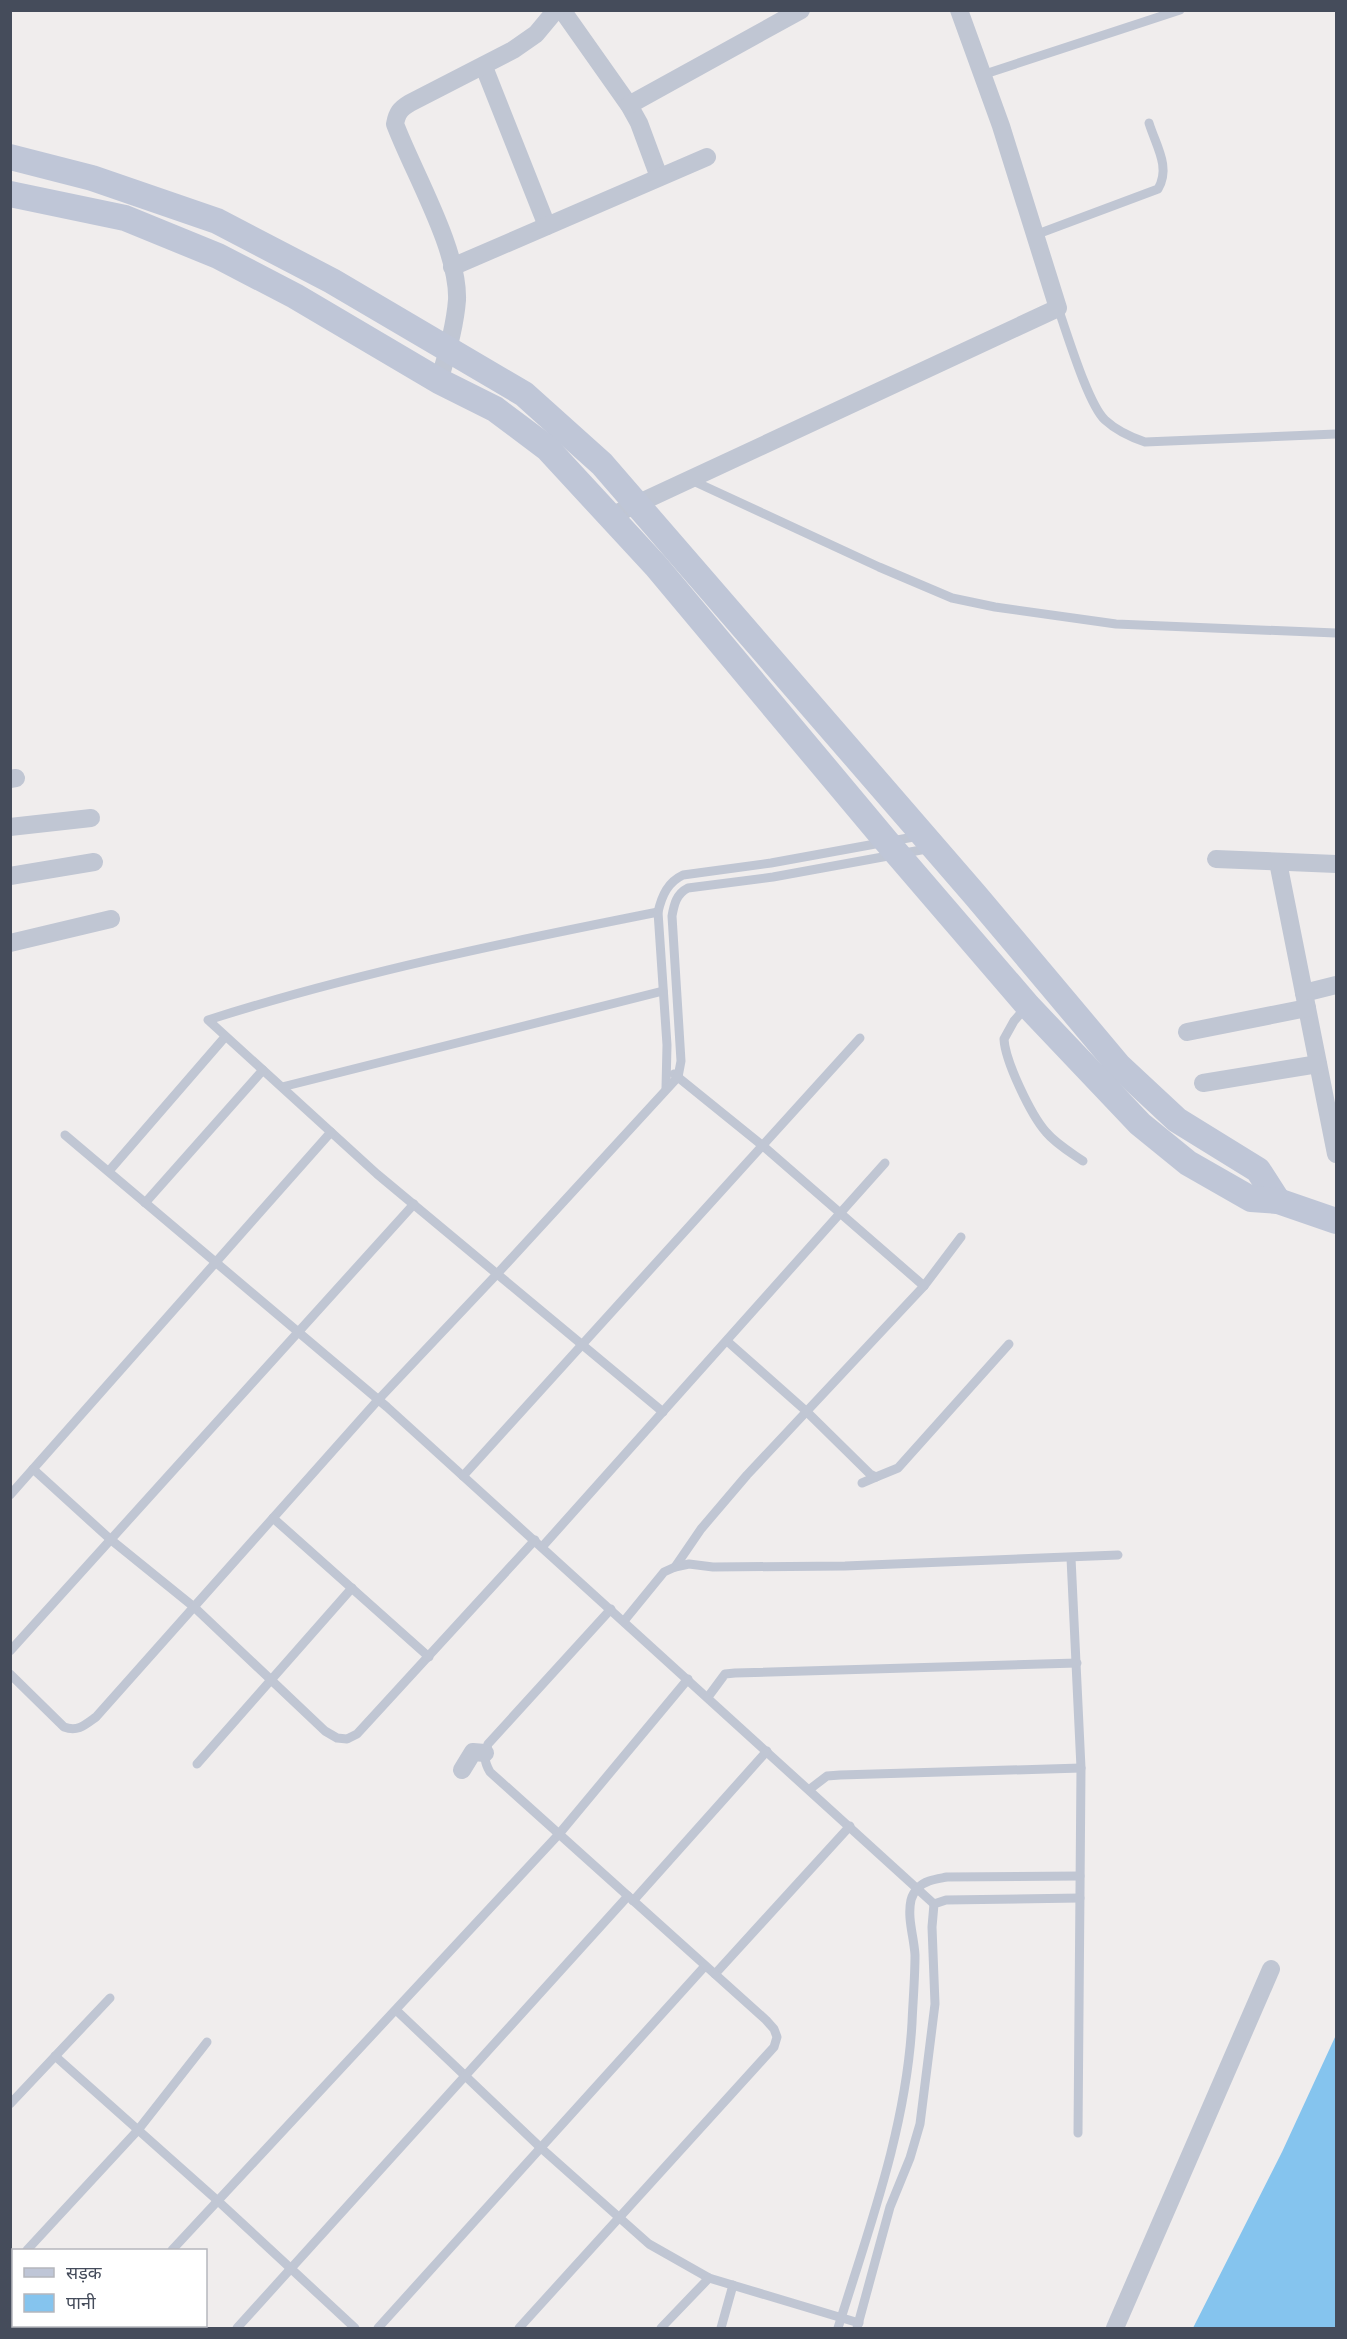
<svg xmlns="http://www.w3.org/2000/svg" width="1347" height="2339" font-family="Raleway,'Noto Sans Devanagari',sans-serif">
	<style>
		.water { fill: #85c4ee }
		.lines { fill: none; stroke-linecap: round; stroke-linejoin: round }
		.lane { stroke: #c0c6d3; stroke-width: 9 }
		.street { stroke: #c0c6d3; stroke-width: 18 }
		.secondary { stroke: #bfc6d7; stroke-width: 26 }
	</style>
	<rect width="100%" height="100%" fill="#f0eded"/>
	<polygon class="water" points="1336,2035 1336,2328 1193,2328 1282,2152"/>
	<g class="lines">
		<g class="lane">
			<polyline points="982,75 1180,10"/>
			<path d="M1035 235 1158 189C1171 167 1156 146 1149 123"/>
			<path d="M1058 308C1067 333 1088 404 1105 420 1117 431 1130 437 1145 442L1336 434"/>
			<polyline points="691,480 879,567 952,598 995,607 1116,624 1336,633"/>
			<path d="M658 912C507 942 355 973 208 1020L377 1174 663 1412"/>
			<path d="M1026 1007 1014 1021 1004 1039C1005 1061 1031 1115 1046 1132 1056 1144 1070 1152 1083 1161"/>
			<polyline points="674,1074 763,1146 924,1286"/>
			<polyline points="282,1087 663,991"/>
			<path d="M666 1088 667 1045 658 912C662 895 668 882 683 875L771 863 919 836"/>
			<polyline points="65,1135 387,1407 934,1904"/>
			<polyline points="109,1171 225,1037"/>
			<polyline points="145,1203 263,1070"/>
			<polyline points="727,1341 806,1411 870,1474 876,1477 898,1468 1009,1344"/>
			<polyline points="33,1469 110,1539 194,1607 325,1731 337,1738 347,1739 357,1734 535,1540"/>
			<polyline points="463,1476 860,1038"/>
			<polyline points="862,1483 876,1477"/>
			<polyline points="10,1495 331,1132"/>
			<polyline points="273,1518 429,1657"/>
			<polyline points="542,1547 885,1163"/>
			<polyline points="1071,1558 1081,1768 1078,2133"/>
			<polyline points="675,1567 701,1529 747,1475 924,1286 961,1237"/>
			<polyline points="624,1621 664,1572 675,1567 689,1564 713,1567 845,1566 1118,1555"/>
			<polyline points="10,1651 414,1204"/>
			<path d="M10 1674 64 1727C78 1732 85 1725 96 1717L378 1400 497 1274 678 1077 681 1061 672 916C674 905 676 894 688 888L773 877 932 848"/>
			<polyline points="708,1697 725,1674 735,1673 1077,1663"/>
			<polyline points="197,1764 352,1588"/>
			<polyline points="810,1789 827,1776 840,1775 1081,1768"/>
			<polyline points="633,1901 767,1751"/>
			<polyline points="715,1974 850,1826"/>
			<polyline points="396,2010 541,2148 649,2244 709,2278 859,2323"/>
			<polyline points="55,2056 218,2201 355,2328"/>
			<polyline points="10,2104 110,1998"/>
			<polyline points="27,2250 138,2130 207,2042"/>
			<polyline points="172,2250 559,1834 688,1679"/>
			<polyline points="10,2268 14,2265"/>
			<polyline points="99,2328 102,2326"/>
			<polyline points="237,2328 628,1896"/>
			<polyline points="378,2328 705,1966"/>
			<path d="M519 2328 774 2047 777 2037 774 2029 766 2020 490 1772C484 1762 484 1755 488 1744L611 1609"/>
			<polyline points="661,2328 709,2278"/>
			<polyline points="721,2328 733,2285"/>
			<path d="M838 2328C869 2228 906 2129 912 2023 913 2000 915 1977 915 1955 914 1937 907 1918 911 1900 912 1896 915 1891 918 1888 925 1880 937 1879 947 1877L1080 1876"/>
			<polyline points="857,2328 890,2207 910,2158 920,2124 935,2004 932,1927 934,1904 946,1900 1080,1898"/>
		</g>
		<g class="street">
			<polyline points="562,10 629,105 639,123 659,177"/>
			<polyline points="484,67 547,226"/>
			<polyline points="629,105 801,10"/>
			<polyline points="452,267 707,157"/>
			<path d="M439 381C447 355 455 327 457 300 459 250 413 172 395 124 397 113 400 109 410 103L513 50 536 34 556 10"/>
			<polyline points="609,517 1058,308 1001,126 959,10"/>
			<polyline points="10,779 16,778"/>
			<polyline points="10,827 91,818"/>
			<polyline points="1216,859 1336,864"/>
			<polyline points="1278,862 1336,1154"/>
			<polyline points="10,876 94,862"/>
			<polyline points="10,943 111,919"/>
			<polyline points="1304,993 1336,985"/>
			<polyline points="1187,1032 1307,1008"/>
			<polyline points="1203,1083 1318,1064"/>
			<polyline points="462,1770 473,1752 485,1753"/>
			<polyline points="1115,2328 1271,1969"/>
		</g>
		<g class="secondary">
			<polyline points="10,157 92,178 217,221 332,281 524,394 602,464 976,896 1119,1066 1177,1120 1258,1170 1278,1201"/>
			<polyline points="10,194 125,218 218,256 295,296 439,381 495,409 547,448 656,566 887,842 1028,1006 1140,1124 1188,1163 1251,1199 1278,1201 1336,1221"/>
		</g>
	</g>
	<rect width="1347" height="2339" fill="none" stroke="#454c5b" stroke-width="24"/>
	<rect x="12" y="2249" width="195" height="78" fill="#ffffff" stroke="#b5b7bd" stroke-width="1.5"/>
	<rect x="24" y="2268" width="30" height="9" fill="#bfc6d7" stroke="#b5b7bd" stroke-width="1.5"/>
	<text x="66" y="2279" font-size="18" fill="#454c5b">सड़क</text>
	<rect x="24" y="2294" width="30" height="18" fill="#85c4ee" stroke="#b5b7bd" stroke-width="1.5"/>
	<text x="66" y="2309" font-size="18" fill="#454c5b">पानी</text>
</svg>
